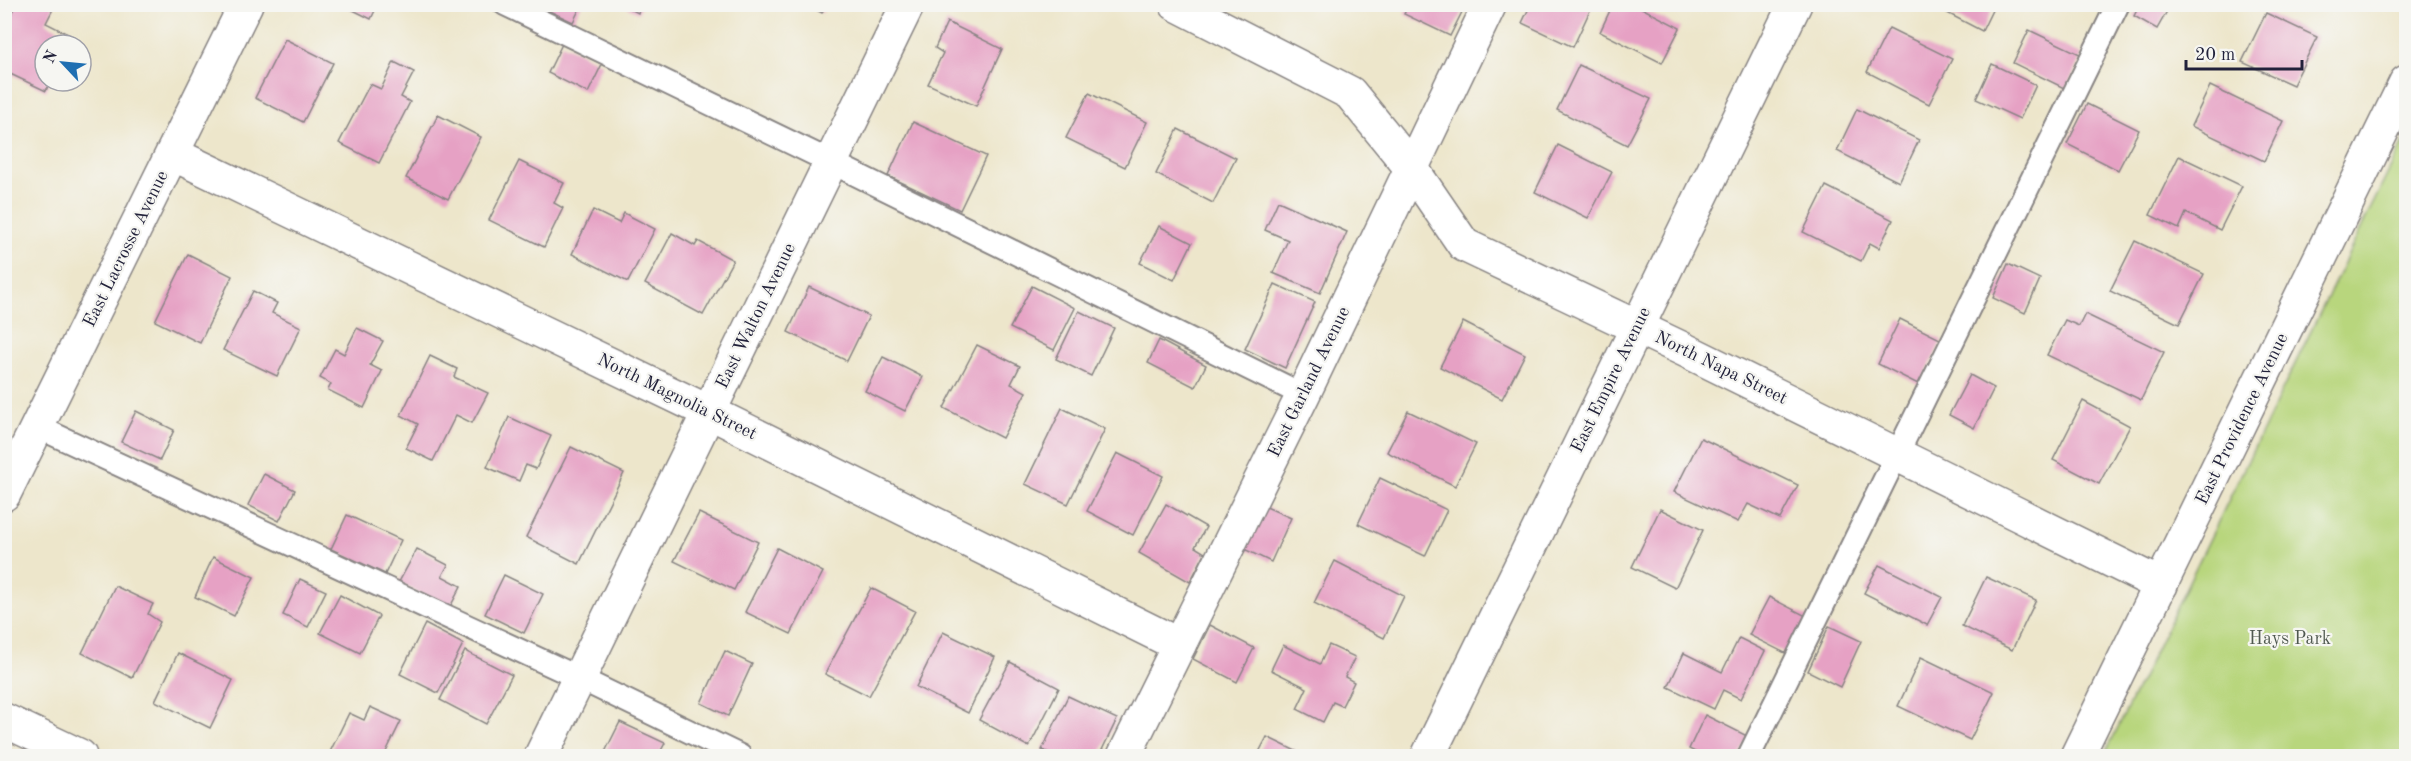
<svg xmlns="http://www.w3.org/2000/svg" width="2411" height="761" font-family="'Old Standard TT',serif">
	<style>
		.green { fill: #b8d67d; stroke: #6d7c5c; stroke-width: 1.5 }
		.building { fill: #e6a1c4 }
		.lines { fill: none; stroke-linecap: round; stroke-linejoin: round }
		.lane-casing { stroke: #888483; stroke-width: 26 }
		.street-casing { stroke: #888483; stroke-width: 36 }
		.secondary-casing { stroke: #888483; stroke-width: 36 }
		.lane { stroke: #fff; stroke-width: 22 }
		.street { stroke: #fff; stroke-width: 33 }
		.secondary { stroke: #fff; stroke-width: 33 }
		.labels { text-anchor: middle; dominant-baseline: central; stroke-width: 4.5; stroke-linejoin: round; paint-order: stroke }
		.street-label { font-size: 18px; fill: #22223b; stroke: #f6f6f2 }
		.park-label { font-size: 18px; fill: #4f584f; stroke: #f6f6f2 }
	</style>
	<rect width="100%" height="100%" fill="#f6f6f2"/>
	<filter id="ink" filterUnits="userSpaceOnUse"><feTurbulence type="fractalNoise" baseFrequency=".0167" numOctaves="2"/><feDisplacementMap in="SourceGraphic" scale="12" xChannelSelector="R" yChannelSelector="G"/><feConvolveMatrix kernelMatrix="1 2 1 2 8 2 1 2 1" color-interpolation-filters="sRGB"/></filter>
	<filter id="wash" filterUnits="userSpaceOnUse"><feTurbulence type="fractalNoise" baseFrequency=".008" numOctaves="4" result="noise"/><feDisplacementMap in="SourceGraphic" scale="24" xChannelSelector="R" yChannelSelector="G"/><feGaussianBlur stdDeviation="1.35" result="paint"/><feColorMatrix in="noise" values="0 0 0 0 0 0 0 0 0 0 0 0 0 0 0 0 0 1.4 0 .05"/><feComposite in="paint" operator="in"/></filter>
	<g filter="url(#wash)">
		<rect width="100%" height="100%" fill="#ede6cb"/>
		<polygon class="green" points="2406,136 2406,756 2104,756"/>
		<g id="blocks">
			<g class="building">
				<polygon points="16,4 48,4 54,7 46,23 72,36 68,45 45,45 45,81 50,81 46,91 4,71 4,29"/>
				<polygon points="341,4 378,4 371,19"/>
				<polygon points="548,4 582,4 573,22 545,9"/>
				<polygon points="621,4 642,4 638,13"/>
				<polygon points="805,4 826,4 822,13"/>
				<polygon points="1409,4 1466,4 1450,36 1404,14"/>
				<polygon points="1531,4 1593,4 1573,47 1522,23"/>
				<polygon points="1613,4 1634,4 1680,28 1662,63 1600,32"/>
				<polygon points="1930,4 1995,4 1982,31"/>
				<polygon points="2140,4 2171,4 2157,29 2134,16"/>
				<polygon points="2266,13 2317,37 2293,85 2242,62"/>
				<polygon points="947,22 1002,49 976,106 928,84 943,53 935,48"/>
				<polygon points="1889,28 1952,59 1929,104 1867,72"/>
				<polygon points="2029,30 2082,55 2066,89 2013,63"/>
				<polygon points="285,39 333,63 303,122 255,98"/>
				<polygon points="562,44 602,64 588,93 548,73"/>
				<polygon points="394,62 414,72 401,97 410,102 379,163 339,143 370,84 381,89"/>
				<polygon points="1992,64 2036,85 2020,119 1976,99"/>
				<polygon points="1579,65 1651,99 1627,145 1557,110"/>
				<polygon points="2210,86 2283,121 2264,161 2191,126"/>
				<polygon points="1089,93 1147,122 1125,167 1066,138"/>
				<polygon points="2087,104 2139,130 2118,170 2067,144"/>
				<polygon points="1857,109 1919,140 1899,182 1837,151"/>
				<polygon points="438,115 481,137 448,199 406,178"/>
				<polygon points="913,122 986,156 960,210 888,176"/>
				<polygon points="1178,129 1236,158 1213,203 1156,174"/>
				<polygon points="1558,145 1612,172 1588,218 1535,192"/>
				<polygon points="2179,156 2242,186 2220,230 2186,213 2179,229 2150,215"/>
				<polygon points="519,161 564,183 554,203 563,208 544,247 489,220"/>
				<polygon points="1826,186 1893,220 1879,248 1870,243 1861,261 1803,232"/>
				<polygon points="1278,201 1347,232 1320,293 1273,273 1288,240 1265,230"/>
				<polygon points="593,210 619,223 624,213 655,229 628,282 572,254"/>
				<polygon points="1159,226 1192,243 1174,280 1140,263"/>
				<polygon points="672,233 695,246 698,241 733,260 703,315 645,284"/>
				<polygon points="2135,241 2204,274 2179,324 2110,291"/>
				<polygon points="188,254 232,276 200,343 155,321"/>
				<polygon points="2008,264 2040,279 2025,313 1993,298"/>
				<polygon points="1275,284 1315,302 1285,368 1245,349"/>
				<polygon points="1032,286 1075,308 1054,350 1010,328"/>
				<polygon points="809,287 869,316 847,361 788,332"/>
				<polygon points="253,291 277,303 272,313 301,327 277,376 223,350"/>
				<polygon points="1079,311 1114,328 1091,376 1056,359"/>
				<polygon points="2085,314 2164,352 2141,400 2047,355 2065,320 2079,326"/>
				<polygon points="1900,319 1942,340 1920,385 1878,364"/>
				<polygon points="1463,322 1525,354 1502,399 1440,367"/>
				<polygon points="357,328 383,341 370,365 382,371 364,408 328,390 331,384 320,378 335,349 344,354"/>
				<polygon points="1159,340 1206,365 1195,387 1148,363"/>
				<polygon points="977,345 1020,366 1011,384 1026,392 1002,438 944,408"/>
				<polygon points="430,356 457,369 454,377 488,393 472,423 456,415 433,461 406,448 418,424 401,415"/>
				<polygon points="883,357 923,377 905,411 865,391"/>
				<polygon points="1970,375 1994,388 1974,428 1949,415"/>
				<polygon points="2083,401 2130,426 2099,484 2053,460"/>
				<polygon points="1062,408 1105,429 1068,504 1025,484"/>
				<polygon points="136,411 174,430 160,460 121,442"/>
				<polygon points="1408,411 1476,444 1455,486 1387,452"/>
				<polygon points="509,417 551,436 536,469 526,465 519,481 487,467"/>
				<polygon points="1701,438 1798,485 1780,519 1748,504 1738,522 1674,492"/>
				<polygon points="571,447 624,473 579,564 526,537"/>
				<polygon points="1117,453 1163,476 1133,535 1087,511"/>
				<polygon points="264,474 295,490 279,521 248,505"/>
				<polygon points="1380,478 1447,510 1425,556 1358,524"/>
				<polygon points="1166,504 1206,527 1195,547 1205,553 1190,582 1139,553"/>
				<polygon points="1264,506 1291,518 1271,562 1244,549"/>
				<polygon points="1660,509 1703,530 1675,588 1632,567"/>
				<polygon points="699,513 758,542 734,590 674,561"/>
				<polygon points="347,515 401,540 385,574 331,549"/>
				<polygon points="777,548 823,572 791,634 745,612"/>
				<polygon points="417,549 448,565 442,576 461,586 449,609 399,582"/>
				<polygon points="213,557 254,577 234,616 195,597"/>
				<polygon points="1335,561 1404,596 1384,638 1314,603"/>
				<polygon points="1879,565 1942,597 1927,625 1864,593"/>
				<polygon points="504,575 543,594 524,633 485,614"/>
				<polygon points="1986,577 2036,600 2012,650 1962,626"/>
				<polygon points="300,579 326,591 308,627 283,615"/>
				<polygon points="115,586 153,604 148,614 160,622 132,678 82,653"/>
				<polygon points="871,588 915,611 869,696 825,674"/>
				<polygon points="340,595 379,616 360,653 320,633"/>
				<polygon points="1769,597 1808,617 1789,655 1749,635"/>
				<polygon points="425,624 463,644 438,693 400,674"/>
				<polygon points="1210,625 1254,648 1237,682 1193,659"/>
				<polygon points="1829,626 1861,641 1840,687 1808,671"/>
				<polygon points="943,632 995,657 968,713 916,687"/>
				<polygon points="1739,638 1765,651 1741,699 1723,690 1714,709 1668,687 1684,653 1722,672"/>
				<polygon points="1283,645 1320,664 1329,645 1355,657 1345,677 1354,682 1342,706 1333,702 1323,722 1297,709 1307,688 1271,670"/>
				<polygon points="465,651 512,675 486,724 440,700"/>
				<polygon points="725,651 752,664 728,716 701,703"/>
				<polygon points="178,653 233,680 210,728 155,701"/>
				<polygon points="1921,657 1994,692 1970,740 1898,706"/>
				<polygon points="1010,662 1059,688 1029,747 979,720"/>
				<polygon points="1068,696 1117,719 1099,756 1057,756 1042,750"/>
				<polygon points="370,707 401,721 384,756 328,756 349,713 364,720"/>
				<polygon points="1705,715 1749,737 1739,756 1703,756 1689,749"/>
				<polygon points="620,722 665,743 658,756 603,756"/>
				<polygon points="1267,737 1306,756 1257,756"/>
			</g>
		</g>
	</g>
	<g filter="url(#ink)">
		<use href="#blocks" fill-opacity="0" stroke="#888483" stroke-width="1.5"/>
		<g class="lines">
			<defs>
				<g id="lane">
					<polyline points="505,4 831,162 1303,395"/>
					<polyline points="38,427 579,678 740,756"/>
					<polyline points="1749,756 2118,4"/>
				</g>
				<g id="street">
					<polyline points="1176,4 1350,93 1412,169 1464,245 1685,350 2161,585"/>
					<polyline points="173,154 709,412 1179,645"/>
					<polyline points="4,494 246,4"/>
					<polyline points="4,720 80,756"/>
					<polyline points="541,756 908,4"/>
					<polyline points="1124,756 1303,395 1490,4"/>
					<polyline points="2077,756 2406,82"/>
				</g>
				<polyline id="secondary" points="1428,756 1795,4"/>
			</defs>
			<use href="#lane" class="lane-casing"/>
			<use href="#street" class="street-casing"/>
			<use href="#secondary" class="secondary-casing"/>
			<use href="#lane" class="lane"/>
			<use href="#street" class="street"/>
			<use href="#secondary" class="secondary"/>
		</g>
	</g>
	<g class="labels">
		<g class="street-label">
			<text transform="translate(126 249) rotate(-64)">East Lacrosse Avenue</text>
			<text transform="translate(756 316) rotate(-64)">East Walton Avenue</text>
			<text transform="translate(1721 368) rotate(26)">North Napa Street</text>
			<text transform="translate(1611 380) rotate(-64)">East Empire Avenue</text>
			<text transform="translate(1309 382) rotate(-64)">East Garland Avenue</text>
			<text transform="translate(677 397) rotate(26)">North Magnolia Street</text>
			<text transform="translate(2242 419) rotate(-64)">East Providence Avenue</text>
		</g>
		<g class="park-label">
			<text x="2290" y="639">Hays Park</text>
		</g>
	</g>
	<rect width="2411" height="761" fill="none" stroke="#f6f6f2" stroke-width="24"/>
	<g transform="translate(63 63) rotate(296)"><circle r="28" fill="#f6f6f2" stroke="#a1a1a9" stroke-width="1.5"/>
	<path d="M0-4.5L10 22L0 15L-10 22Z" fill="#1f6fb2"/>
	<text y="-9" font-size="16" font-weight="bold" text-anchor="middle" fill="#22223b">N</text>
	</g>
	<path d="M2186 60v9h116v-9" fill="none" stroke="#22223b" stroke-width="3"/>
	<text x="2195" y="60" font-size="18" fill="#22223b" stroke="#f6f6f2" stroke-width="4.5" paint-order="stroke">20 m</text>
</svg>
